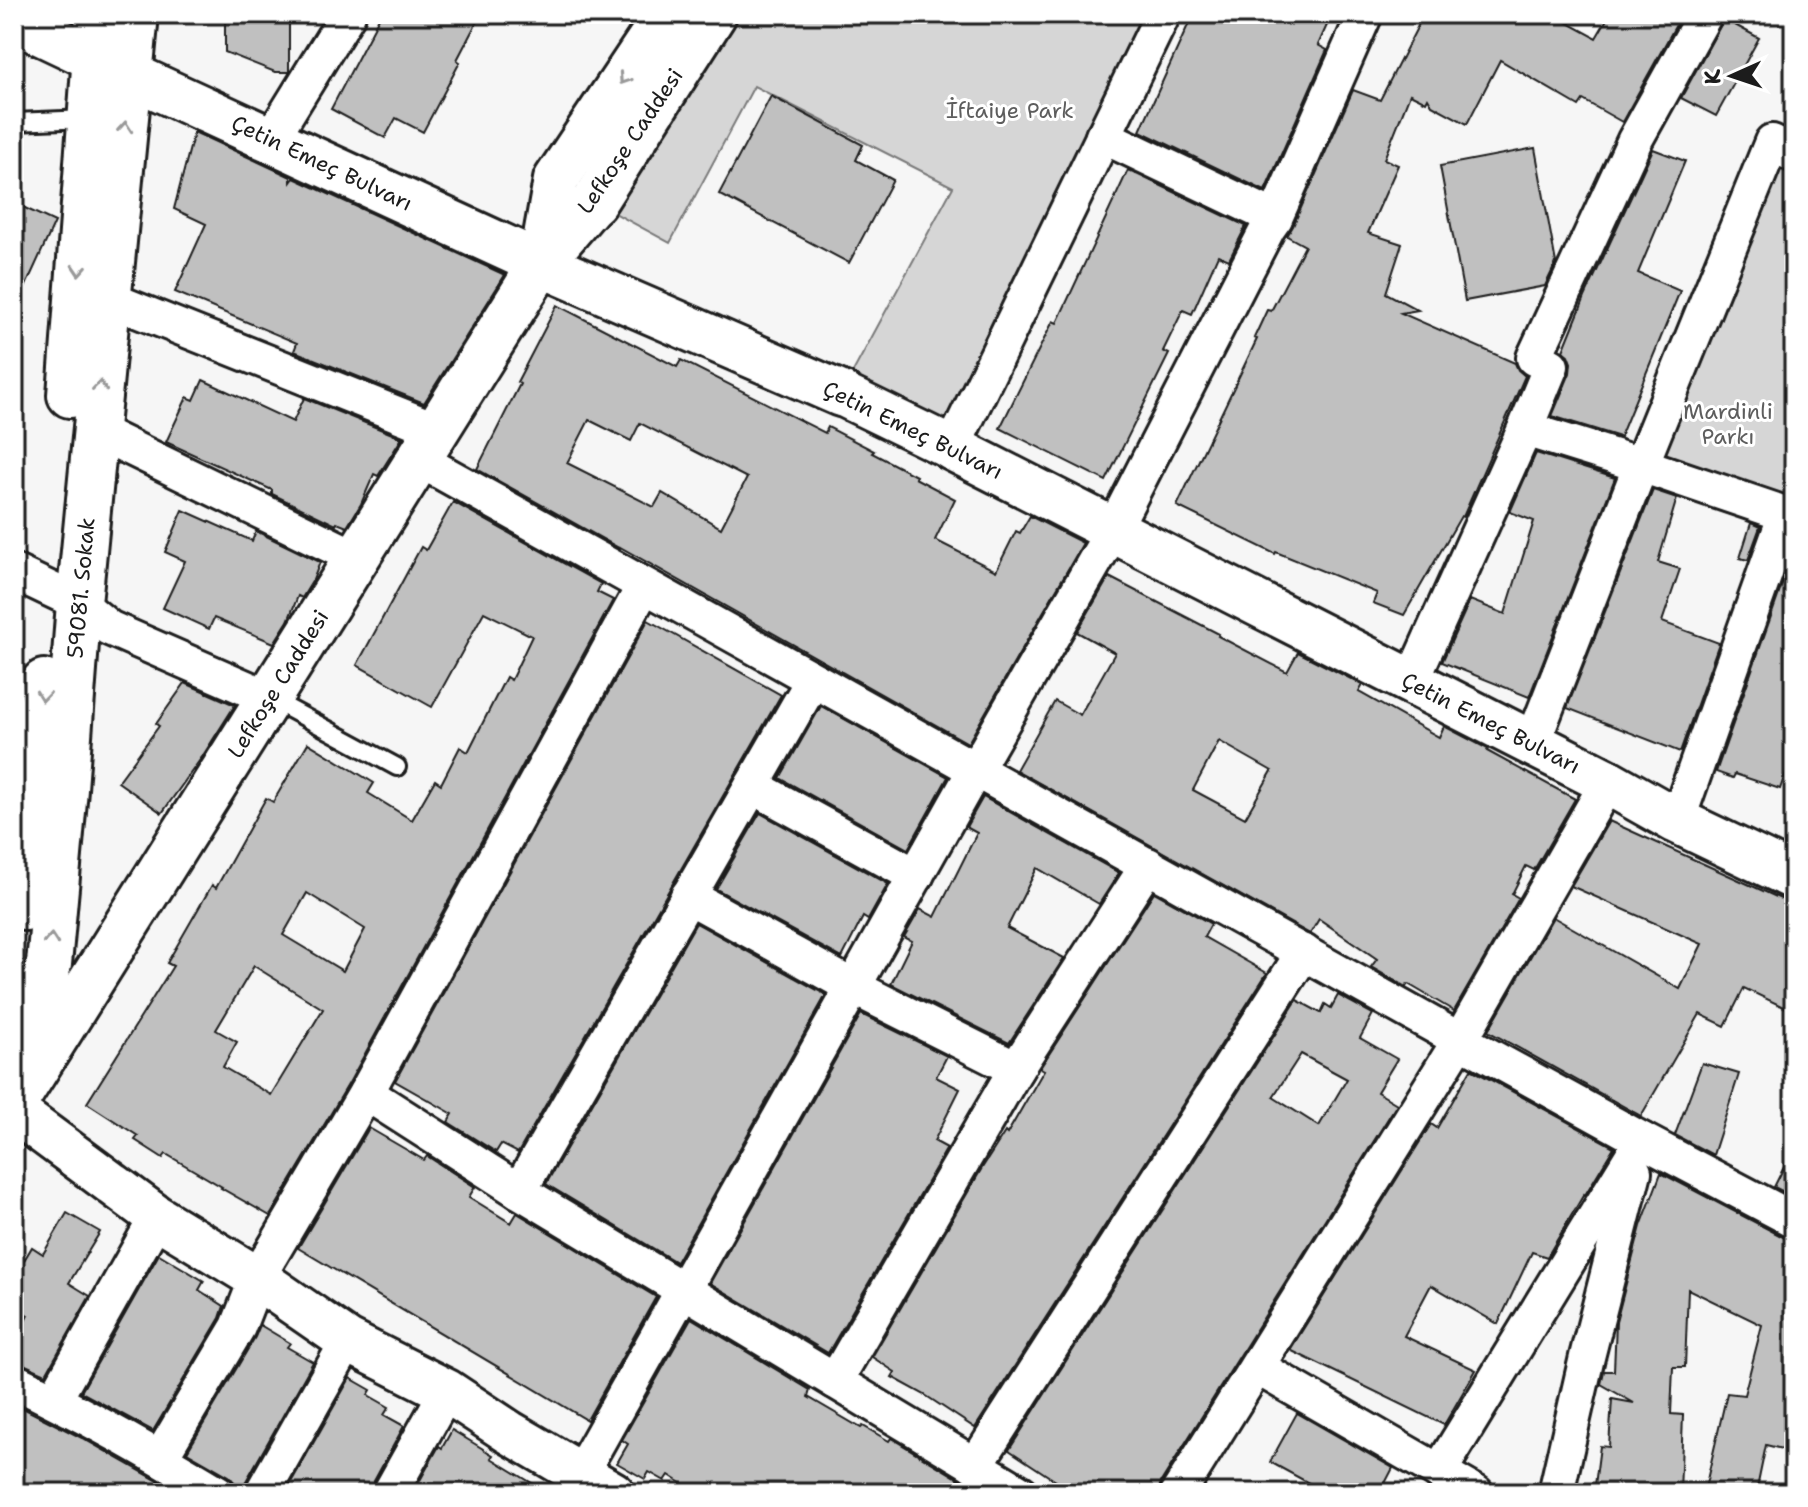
<svg xmlns="http://www.w3.org/2000/svg" width="1808" height="1507" font-family="'Shantell Sans',sans-serif">
	<style>
		.green { fill: #d6d6d6; stroke: #797979; stroke-width: 2 }
		.building { fill: #c0c0c0; stroke: #1c1c1c; stroke-width: 2; fill-rule: evenodd }
		.lines { fill: none; stroke-linecap: round; stroke-linejoin: round }
		.service-casing { stroke: #1c1c1c; stroke-width: 22 }
		.minor-casing { stroke: #1c1c1c; stroke-width: 40 }
		.tertiary-casing { stroke: #1c1c1c; stroke-width: 48 }
		.secondary-casing { stroke: #1c1c1c; stroke-width: 50 }
		.service { stroke: #fff; stroke-width: 16 }
		.minor { stroke: #fff; stroke-width: 34 }
		.tertiary { stroke: #fff; stroke-width: 42 }
		.secondary { stroke: #fff; stroke-width: 44 }
		.oneway { stroke: #999 }
		.labels { text-anchor: middle; dominant-baseline: central; stroke-width: 6; stroke-linejoin: round; paint-order: stroke }
		.park-label { font-size: 22px; fill: #5d5d5d; stroke: #fff }
		.street-label { font-size: 22px; fill: #1c1c1c; stroke: #fff }
	</style>
	<rect width="100%" height="100%" fill="#f6f6f6"/>
	<filter id="ink" filterUnits="userSpaceOnUse"><feTurbulence type="fractalNoise" baseFrequency=".0125" numOctaves="2"/><feDisplacementMap in="SourceGraphic" scale="16" xChannelSelector="R" yChannelSelector="G"/><feConvolveMatrix kernelMatrix="1 2 1 2 8 2 1 2 1" color-interpolation-filters="sRGB"/></filter>
	<g filter="url(#ink)">
		<g class="green">
			<polygon points="714,14 1137,14 1157,24 952,448 841,394 953,187 754,86 670,243 594,202"/>
			<polygon points="1772,142 1794,155 1794,517 1641,465"/>
		</g>
		<g class="building">
			<polygon points="225,14 255,14 255,21 289,21 289,72 275,72 225,52"/>
			<polygon points="381,14 481,14 457,60 460,62 423,132 396,118 385,138 331,109"/>
			<polygon points="1193,14 1332,14 1318,45 1327,50 1265,191 1140,131"/>
			<polygon points="1424,14 1552,14 1596,38 1610,14 1682,14 1622,122 1583,100 1579,106 1500,60 1467,124 1432,105 1428,98 1426,102 1410,94 1384,159 1398,165 1368,233 1402,244 1386,293 1418,310 1401,313 1515,363 1518,370 1525,376 1463,517 1461,516 1404,615 1373,603 1377,593 1276,552 1275,554 1177,506 1257,339 1254,338 1267,310 1271,311 1305,246 1287,236 1293,226 1353,90 1380,100"/>
			<polygon points="1724,19 1759,38 1716,116 1681,98"/>
			<polygon points="771,96 863,145 856,160 893,180 849,263 719,194"/>
			<polygon points="194,132 291,177 291,182 294,178 505,275 424,403 294,351 297,343 175,292 206,224 174,209"/>
			<polygon points="1535,148 1556,263 1545,286 1465,301 1440,166"/>
			<polygon points="1653,149 1685,161 1638,273 1680,291 1620,437 1552,416 1570,373 1571,363 1568,355 1563,351 1585,297"/>
			<polygon points="1128,170 1246,226 1229,260 1218,255 1192,314 1183,310 1163,351 1169,354 1106,481 1000,428 1053,321 1057,323"/>
			<polygon points="14,203 55,222 14,312"/>
			<path d="M557 305 677 367 681 360 825 433 828 427 874 451 872 453 916 476 915 478 955 499 935 540 996 571 1016 531 1020 533 1030 516 1083 543 968 743 620 547 619 548 477 469 520 384 517 382ZM589 420 631 441 640 423 747 478 721 528 662 493 654 507 567 463Z"/>
			<polygon points="203,380 293,422 304,398 402,438 378,476 374,474 361,504 347,527 337,523 336,525 272,494 272,490 166,442 187,397 194,400"/>
			<polygon points="1536,453 1615,478 1529,697 1442,662 1470,600 1505,614 1534,521 1510,512"/>
			<polygon points="1653,490 1677,498 1658,562 1680,569 1662,622 1719,643 1680,752 1567,708"/>
			<path d="M453 502 601 584 597 592 613 600 349 1083 270 1216 221 1188 222 1187 166 1154 163 1158 135 1140 138 1136 87 1103 173 966 167 963 212 885 216 888 266 798 273 802 308 743 374 783 368 793 412 820 435 780 441 784 460 747 468 752 506 677 511 680 532 636 484 612 432 707 357 665 421 547 426 550ZM307 893 365 929 343 971 283 935ZM254 966 323 1009 271 1095 223 1067 237 1042 216 1030Z"/>
			<polygon points="183,510 252,541 256,531 320,562 313,580 302,598 298,596 288,621 274,643 214,618 209,629 163,608 185,561 165,552"/>
			<polygon points="1751,523 1760,527 1748,560 1740,558"/>
			<polygon points="1794,551 1794,715 1786,736 1794,739 1794,750 1780,789 1735,774 1733,778 1716,772"/>
			<path d="M1109 577 1219 634 1218 636 1287 672 1298 652 1363 685 1359 692 1439 737 1444 726 1488 749 1487 751 1575 799 1534 870 1526 866 1512 894 1519 898 1454 1011 1408 984 1406 987 1371 967 1377 959 1319 919 1310 934 1016 770 1055 701 1080 715 1115 653 1077 632ZM1219 741 1272 771 1245 818 1193 790Z"/>
			<polygon points="648,620 781,695 518,1153 501,1144 496,1152 448,1122 453,1114 395,1081"/>
			<polygon points="185,683 235,705 202,757 162,813 118,782 159,726 156,724"/>
			<polygon points="821,706 948,777 908,849 780,778"/>
			<polygon points="983,797 1119,873 1099,904 1037,868 1007,928 1064,958 1009,1043 891,984 912,941 904,937 920,909 935,917 977,833 966,827"/>
			<polygon points="760,813 888,884 868,920 863,917 842,958 716,889"/>
			<polygon points="1609,821 1783,900 1794,902 1794,1012 1744,988 1725,1026 1700,1014 1641,1116 1488,1031 1553,917 1680,989 1702,944 1571,886"/>
			<polygon points="1154,892 1211,924 1204,937 1267,973 975,1428 925,1395 892,1377 895,1372 872,1357 982,1168 1005,1132 1007,1134 1044,1070 1040,1068"/>
			<polygon points="696,923 826,995 676,1262 546,1184"/>
			<path d="M1338 995 1373 1014 1360 1038 1397 1059 1377 1092 1397 1104 1161 1482 1158 1493H1074L1009 1450 1297 1000 1321 1013 1325 1004 1331 1008ZM1301 1054 1347 1079 1319 1126 1273 1097Z"/>
			<polygon points="861,1014 947,1056 936,1077 960,1089 934,1141 947,1148 828,1353 710,1283"/>
			<polygon points="1702,1063 1739,1074 1713,1155 1675,1135"/>
			<polygon points="1471,1069 1614,1147 1585,1195 1584,1194 1547,1257 1532,1252 1498,1324 1431,1285 1404,1336 1476,1370 1444,1425 1290,1350 1431,1124 1437,1128"/>
			<polygon points="369,1128 424,1160 427,1156 475,1187 469,1197 511,1223 517,1213 656,1297 587,1420 298,1248"/>
			<polygon points="1794,1147 1794,1197 1774,1187"/>
			<polygon points="1661,1173 1785,1238 1794,1240 1794,1416 1786,1450 1766,1445 1756,1493 1704,1493 1727,1393 1744,1395 1762,1325 1688,1289 1685,1367 1673,1367 1671,1414 1683,1415 1680,1493 1594,1493 1600,1446 1609,1447 1612,1399 1634,1403 1601,1384 1604,1371 1614,1371 1616,1322 1641,1226"/>
			<polygon points="67,1213 100,1232 69,1283 90,1296 46,1374 14,1360 14,1343 28,1315 14,1306 14,1277 32,1247 43,1254"/>
			<polygon points="159,1254 204,1281 199,1290 224,1306 220,1318 153,1431 81,1392"/>
			<polygon points="691,1318 810,1390 808,1397 861,1428 863,1426 889,1441 891,1438 982,1493 697,1493 669,1475 665,1481 649,1472 645,1479 617,1463 628,1444 622,1440"/>
			<polygon points="260,1325 290,1343 287,1347 313,1362 245,1483 242,1493 238,1493 236,1484 229,1476 187,1452 255,1337"/>
			<polygon points="350,1378 371,1390 368,1395 389,1407 384,1415 404,1426 373,1483 370,1493 285,1493"/>
			<polygon points="19,1406 82,1438 179,1493 14,1493 14,1413"/>
			<polygon points="1297,1413 1393,1468 1380,1493 1327,1493 1270,1462"/>
			<polygon points="452,1430 493,1455 491,1458 548,1493 413,1493 439,1446 442,1448"/>
		</g>
		<g class="lines">
			<defs>
				<g id="service">
					<polyline points="14,122 88,119"/>
					<polyline points="271,699 397,767"/>
				</g>
				<g id="minor">
					<polyline points="1705,14 1635,140 1534,358 1551,366 1525,429 1641,465 1794,517"/>
					<polyline points="1103,136 1275,218"/>
					<polyline points="271,139 348,14"/>
					<polyline points="109,299 437,430"/>
					<polyline points="96,431 357,558"/>
					<polyline points="952,448 1163,14"/>
					<polyline points="418,459 1460,1040 1642,1140 1794,1220"/>
					<polyline points="14,572 79,603 109,628 269,698"/>
					<polyline points="1411,682 1525,429"/>
					<polyline points="1532,744 1641,465 1772,142 1794,155"/>
					<polyline points="752,786 916,876"/>
					<polyline points="1677,821 1786,514"/>
					<polyline points="688,896 853,987 1016,1069"/>
					<polyline points="366,1093 519,1191 1021,1493"/>
					<polyline points="519,1191 813,680"/>
					<polyline points="1257,1367 1476,1493"/>
					<path d="M14 1381C84 1414 151 1453 218 1493"/>
					<polyline points="835,1381 1016,1069 1148,865"/>
					<polyline points="54,1400 157,1217"/>
					<polyline points="160,1458 238,1327 257,1278 366,1093 644,586"/>
					<polyline points="975,1466 1304,952"/>
					<polyline points="1439,1472 1642,1140"/>
					<polyline points="580,1474 975,770 1113,530 1268,228 1275,218 1365,14"/>
					<polyline points="262,1493 348,1341"/>
					<polyline points="390,1493 447,1391"/>
					<polyline points="1178,1493 1460,1040 1608,782"/>
					<polyline points="1556,1493 1587,1357 1634,1172"/>
				</g>
				<g id="tertiary">
					<polyline points="541,264 594,202"/>
					<polyline points="841,394 952,448"/>
					<polyline points="14,1111 157,1217 257,1278 348,1341 447,1391 509,1432 613,1493"/>
				</g>
				<g id="secondary">
					<polyline points="14,20 130,75 541,264 841,394"/>
					<polyline points="594,202 714,14"/>
					<polyline points="70,395 98,14"/>
					<polyline points="952,448 1608,782 1677,821 1794,877"/>
					<polyline points="25,908 33,784 44,682"/>
					<polyline points="22,1067 49,964 65,789 79,603 136,14"/>
					<polyline points="14,1104 541,264 556,180 667,14"/>
				</g>
			</defs>
			<use href="#service" class="service-casing"/>
			<use href="#minor" class="minor-casing"/>
			<use href="#tertiary" class="tertiary-casing"/>
			<use href="#secondary" class="secondary-casing"/>
			<use href="#service" class="service"/>
			<use href="#minor" class="minor"/>
			<use href="#tertiary" class="tertiary"/>
			<use href="#secondary" class="secondary"/>
		</g>
		<defs><path id="oneway-chevron" d="M-2-3.5L2.5 0L-2 3.5" fill="none" stroke-width="1.6" stroke-linecap="round" stroke-linejoin="round" transform="scale(2)"/></defs>
		<g class="oneway">
			<use href="#oneway-chevron" transform="translate(624 79) rotate(124)"/>
			<use href="#oneway-chevron" transform="translate(125 127) rotate(-85)"/>
			<use href="#oneway-chevron" transform="translate(79 270) rotate(94)"/>
			<use href="#oneway-chevron" transform="translate(100 386) rotate(-84)"/>
			<use href="#oneway-chevron" transform="translate(43 696) rotate(96)"/>
			<use href="#oneway-chevron" transform="translate(51 939) rotate(-85)"/>
		</g>
	</g>
	<g class="labels">
		<g class="park-label">
			<text x="1010" y="110">İftaiye Park</text>
			<text x="1728" y="411">Mardinli<tspan x="1728" dy="25">Parkı</tspan></text>
		</g>
		<g class="street-label">
			<text transform="translate(630 141) rotate(-56)">Lefkoşe Caddesi</text>
			<text transform="translate(322 163) rotate(25)">Çetin Emeç Bulvarı</text>
			<text transform="translate(913 430) rotate(26)">Çetin Emeç Bulvarı</text>
			<text transform="translate(81 588) rotate(-85)">59081. Sokak</text>
			<text transform="translate(278 684) rotate(-58)">Lefkoşe Caddesi</text>
			<text transform="translate(1491 723) rotate(27)">Çetin Emeç Bulvarı</text>
		</g>
	</g>
	<rect width="1808" height="1507" fill="none" stroke="#fff" stroke-width="48"/>
	<rect x="24" y="24" width="1760" height="1459" fill="none" stroke="#1c1c1c" stroke-width="3" filter="url(#ink)"/>
	<g transform="translate(1732 76) rotate(267)" stroke="#ffffff" stroke-width="6" paint-order="stroke">
	<path d="M0-6L14 30L0 20L-14 30Z" fill="#1c1c1c"/>
	<text y="-12" font-size="22" font-weight="bold" text-anchor="middle" fill="#1c1c1c">K</text>
	</g>
</svg>
